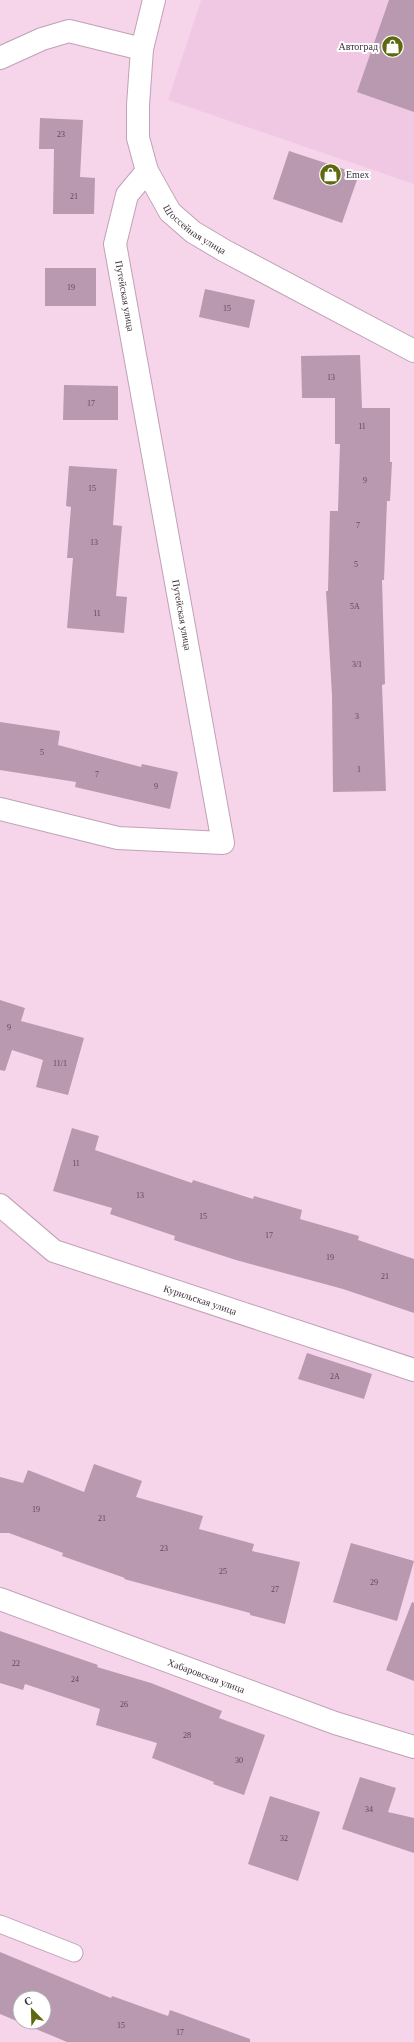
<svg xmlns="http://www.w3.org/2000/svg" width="414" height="2042" font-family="'Times New Roman',serif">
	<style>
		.built { fill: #f0c8e3 }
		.building { fill: #b899af; fill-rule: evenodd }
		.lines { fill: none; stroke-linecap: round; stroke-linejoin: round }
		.service-casing { stroke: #c0a1b6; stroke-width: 19 }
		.minor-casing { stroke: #c0a1b6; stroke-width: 24 }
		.tertiary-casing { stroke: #c0a1b6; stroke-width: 24 }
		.service { stroke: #fff; stroke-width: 17 }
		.minor { stroke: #fff; stroke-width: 22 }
		.tertiary { stroke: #fff; stroke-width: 22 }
		.labels { text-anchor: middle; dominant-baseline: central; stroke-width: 4; stroke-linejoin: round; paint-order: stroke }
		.number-label { font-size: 8px; fill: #5c4b57 }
		.poi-label { font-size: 10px; fill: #3e313a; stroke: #fff; text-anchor: end }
		.street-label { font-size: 10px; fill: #3e313a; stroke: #fff }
	</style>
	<rect width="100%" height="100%" fill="#f6d5eb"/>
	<polygon class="built" points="201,0 414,0 414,184 168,100"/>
	<g class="building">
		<polygon points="389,0 414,0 414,112 357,92"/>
		<polygon points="40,118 83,120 80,177 95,178 94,214 53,214 54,149 39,149"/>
		<polygon points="289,151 359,174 342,223 273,199"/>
		<rect x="45" y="268" width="51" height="38"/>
		<polygon points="205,289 255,300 249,328 199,317"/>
		<polygon points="360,355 362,408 390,408 390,462 392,462 390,501 387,501 384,580 382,580 385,684 382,685 386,791 333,792 332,695 326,591 328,591 330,511 338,511 340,444 335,444 335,398 302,398 301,356"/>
		<polygon points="64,385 118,386 118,420 63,420"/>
		<polygon points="69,466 117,469 113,525 122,526 116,596 127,597 124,633 67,628 73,558 67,558 71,507 66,506"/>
		<polygon points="0,722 60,731 58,745 141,767 142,764 178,772 170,809 75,787 76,782 0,770"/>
		<polygon points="0,1000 25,1008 21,1021 84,1038 68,1095 36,1087 43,1060 12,1050 5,1071 0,1070"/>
		<polygon points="72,1128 99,1136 95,1150 192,1183 193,1180 253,1199 254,1196 302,1210 300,1219 359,1236 358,1240 414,1259 414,1313 343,1289 236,1260 174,1240 175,1236 110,1214 112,1208 53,1191"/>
		<polygon points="307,1353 372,1374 364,1399 298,1379"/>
		<polygon points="94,1464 142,1481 136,1497 203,1516 199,1529 254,1544 252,1551 300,1562 285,1624 250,1615 250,1613 124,1579 125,1578 62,1556 63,1553 9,1533 0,1533 0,1477 23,1483 28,1470 84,1492"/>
		<polygon points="351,1543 414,1561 397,1621 333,1602"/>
		<polygon points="412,1602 414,1603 414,1681 386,1670"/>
		<polygon points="0,1631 98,1665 97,1667 151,1683 222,1711 219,1718 265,1735 244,1795 213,1784 214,1782 152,1758 157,1743 96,1725 100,1709 25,1684 23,1690 0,1683"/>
		<polygon points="360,1777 396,1788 388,1812 414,1818 414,1853 342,1829"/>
		<polygon points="270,1796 320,1812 298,1881 248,1864"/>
		<path d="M0 1952 111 1998 112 1996 168 2016 170 2010 250 2039V2042H67L0 2014ZM20 1998H44V2022H20Z"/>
	</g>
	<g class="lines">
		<defs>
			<polyline id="service" points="0,1924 74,1953"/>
			<g id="minor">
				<polyline points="0,58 42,39 69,31 142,49"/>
				<polyline points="0,809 118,838 223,843 115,244 127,195 147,171"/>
				<path id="s1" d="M0 1205 54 1251 414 1370"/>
				<path id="s2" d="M0 1599 335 1723 414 1747"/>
			</g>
			<g id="tertiary">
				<path id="s3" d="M154 0 142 49 138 105V138L147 171 170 212 193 232 225 251 414 351"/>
			</g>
		</defs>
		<use href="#service" class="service-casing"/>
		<use href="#minor" class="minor-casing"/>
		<use href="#tertiary" class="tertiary-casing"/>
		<use href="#service" class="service"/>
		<use href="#minor" class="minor"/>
		<use href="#tertiary" class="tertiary"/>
	</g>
	<defs>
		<symbol id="shop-disc" viewBox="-11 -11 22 22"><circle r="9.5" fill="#5e690f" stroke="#fff"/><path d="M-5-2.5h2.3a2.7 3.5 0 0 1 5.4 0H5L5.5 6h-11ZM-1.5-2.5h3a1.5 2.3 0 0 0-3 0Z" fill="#fff"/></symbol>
	</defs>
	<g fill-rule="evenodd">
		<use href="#shop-disc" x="380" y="34" width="25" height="25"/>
		<use href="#shop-disc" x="318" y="162" width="25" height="25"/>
	</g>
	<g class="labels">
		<g class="number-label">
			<text x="61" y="134">23</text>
			<text x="74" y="196">21</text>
			<text x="71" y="287">19</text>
			<text x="227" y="308">15</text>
			<text x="331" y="377">13</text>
			<text x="91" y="403">17</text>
			<text x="362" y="426">11</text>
			<text x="365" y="480">9</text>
			<text x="92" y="488">15</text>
			<text x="358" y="525">7</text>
			<text x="94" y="542">13</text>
			<text x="356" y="564">5</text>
			<text x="355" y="606">5А</text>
			<text x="97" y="613">11</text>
			<text x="357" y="664">3/1</text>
			<text x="357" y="716">3</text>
			<text x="42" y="752">5</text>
			<text x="359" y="769">1</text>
			<text x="97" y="774">7</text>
			<text x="156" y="786">9</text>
			<text x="9" y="1027">9</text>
			<text x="60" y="1063">11/1</text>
			<text x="76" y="1163">11</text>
			<text x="140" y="1195">13</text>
			<text x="203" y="1216">15</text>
			<text x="269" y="1235">17</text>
			<text x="330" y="1257">19</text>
			<text x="385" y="1276">21</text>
			<text x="335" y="1376">2А</text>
			<text x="36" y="1509">19</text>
			<text x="102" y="1518">21</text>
			<text x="164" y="1548">23</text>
			<text x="223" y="1571">25</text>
			<text x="374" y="1582">29</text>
			<text x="275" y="1589">27</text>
			<text x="16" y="1663">22</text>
			<text x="75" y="1679">24</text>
			<text x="124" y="1704">26</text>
			<text x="187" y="1735">28</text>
			<text x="239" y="1760">30</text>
			<text x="369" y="1809">34</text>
			<text x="284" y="1838">32</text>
			<text x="121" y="2025">15</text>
			<text x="180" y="2032">17</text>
		</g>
		<g class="poi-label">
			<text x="378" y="46">Автоград</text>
			<text x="346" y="174" text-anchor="start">Emex</text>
		</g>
		<g class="street-label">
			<text stroke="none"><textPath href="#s3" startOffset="251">Шоссейная улица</textPath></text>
			<text transform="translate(125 296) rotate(80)">Путейская улица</text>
			<text transform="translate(182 615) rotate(80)">Путейская улица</text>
			<text stroke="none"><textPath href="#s1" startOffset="225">Курильская улица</textPath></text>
			<text stroke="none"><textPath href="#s2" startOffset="220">Хабаровская улица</textPath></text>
		</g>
	</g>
	<g transform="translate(32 2010) rotate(337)"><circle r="19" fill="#ffffff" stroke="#b2adb0"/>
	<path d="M0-3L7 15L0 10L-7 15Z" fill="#5e690f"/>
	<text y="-6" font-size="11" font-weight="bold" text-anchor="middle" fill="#3e313a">С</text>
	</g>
</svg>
